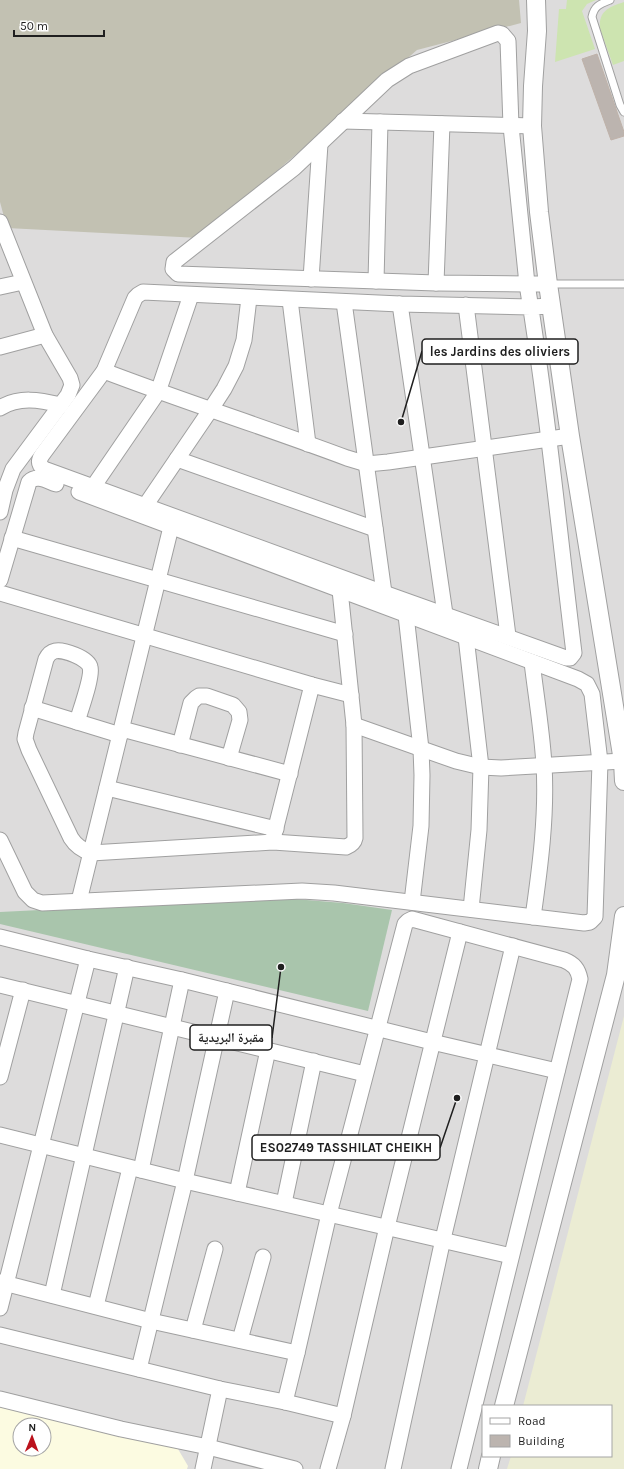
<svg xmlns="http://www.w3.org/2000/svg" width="624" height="1469" font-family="Karla,'Noto Naskh Arabic',sans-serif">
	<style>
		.residential { fill: #dddcdc; fill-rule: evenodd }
		.education { fill: #fcfbe1; fill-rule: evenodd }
		.construction { fill: #c2c1b2 }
		.farmland { fill: #ebecd3 }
		.grass { fill: #cde4b0 }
		.cemetery { fill: #a9c5ac }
		.building { fill: #bcb4af; stroke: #bfb2a9 }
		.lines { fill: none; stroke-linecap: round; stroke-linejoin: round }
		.service-casing { stroke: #a0a0a0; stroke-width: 9 }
		.minor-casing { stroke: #a0a0a0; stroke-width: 17 }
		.tertiary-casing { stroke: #a0a0a0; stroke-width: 20 }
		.service { stroke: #fff; stroke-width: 7 }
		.minor { stroke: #fff; stroke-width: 15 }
		.tertiary { stroke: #fff; stroke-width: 18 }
		.leader { fill: none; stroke: #1f1f1f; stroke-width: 1.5 }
		.callout-dot { fill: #1f1f1f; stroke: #fff; stroke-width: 1.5 }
		.callout { fill: #fff; stroke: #1f1f1f; stroke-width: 1.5 }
		.callout-label { font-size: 13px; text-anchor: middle; font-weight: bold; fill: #1f1f1f }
	</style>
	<rect width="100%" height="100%" fill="#eeebe6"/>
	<path class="residential" d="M0 0H624V1071L542 1406H483V1456H529L526 1469H0ZM20 1425H44V1449H20Z"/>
	<path class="education" d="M0 1407 178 1449 188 1466 187 1469H0ZM20 1425H44V1449H20Z"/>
	<polygon class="construction" points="0,0 519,0 521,23 417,50 199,238 7,228 0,202"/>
	<polygon class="farmland" points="624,1016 624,1469 507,1469 511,1456 611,1456 611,1406 523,1406"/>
	<g class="grass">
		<polygon points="567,0 596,0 587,4 582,11 595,49 555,62 559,9 566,9"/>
		<path d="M624 2V61L613 65 600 29C598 11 609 7 624 2Z"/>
	</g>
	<polygon class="cemetery" points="282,898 343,903 392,910 368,1011 0,924 0,912"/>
	<polygon class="building" points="597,54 624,132 624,136 611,140 582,59"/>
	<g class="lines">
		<defs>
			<g id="service">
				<path d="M610 0C600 4 594 6 592 17L620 105 624 112"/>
				<polyline points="548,284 624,284"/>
			</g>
			<g id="minor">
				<polygon points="498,33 502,34 508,41 511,126 527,284 436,283 178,274 173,269 174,262 294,168 387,80 409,66"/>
				<polyline points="343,121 532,126"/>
				<polyline points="0,222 45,335 70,378 72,385 68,395 13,469 5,490 0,512"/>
				<polyline points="311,279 320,144"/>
				<polyline points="376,281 380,122"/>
				<polyline points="436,283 442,124"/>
				<path d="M548 284H527C547 406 559 530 574 653L570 658H566L384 593 44 469C39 465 38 461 42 455L104 371 135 298 138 295 143 292 400 304 531 307 552 306"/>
				<polyline points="0,287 23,282"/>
				<polyline points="290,300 308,444"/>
				<polyline points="344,302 384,593"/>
				<polyline points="400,304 445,614"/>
				<polyline points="466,305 508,636"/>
				<polyline points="0,347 45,335"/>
				<path d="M104 371C185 402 267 428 347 458L367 464 388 462 570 436"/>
				<path d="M0 408C19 396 40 400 61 405"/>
				<polyline points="177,459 375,529"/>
				<polyline points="93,487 158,392 191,295"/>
				<polyline points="145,506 211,409 224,389 236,366 244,340 249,298"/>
				<polyline points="12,538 345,634"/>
				<path d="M0 580 29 482C37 474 47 481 56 484"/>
				<polyline points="0,593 312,685 351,695"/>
				<polyline points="406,615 421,749 422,775 421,826 412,902"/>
				<polyline points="466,637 481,767 479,830 471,909"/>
				<path d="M532 662C536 696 542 731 544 765 547 815 540 868 533 917"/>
				<polyline points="32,708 120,735"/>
				<path d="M77 722C80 711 93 676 90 667 88 658 63 649 55 651 50 652 48 655 46 659L26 733 25 739 29 750 71 838C76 846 82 850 91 853L273 842 346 847C351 845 354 843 355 838L354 725 340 590"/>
				<polyline points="354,725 456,761 481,767 501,768 623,761"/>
				<polyline points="122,729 290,774"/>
				<polyline points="180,745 191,703 196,698 199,696 207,696 233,705 239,712 240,720 229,758"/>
				<polyline points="107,788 276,829"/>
				<polyline points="273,839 312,685"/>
				<polyline points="0,840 25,892 33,900 42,903 302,891 334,893 584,923 590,922 595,917 600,762 592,694 587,684 578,679 79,492"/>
				<polyline points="79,901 171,527"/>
				<polyline points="0,937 88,959 182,980 432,1042 557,1071"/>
				<polyline points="0,985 365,1074"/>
				<polyline points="0,1077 23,990"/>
				<polyline points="0,1135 185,1181 511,1256"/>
				<polyline points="141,1170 182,980"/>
				<polyline points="237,1193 268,1050"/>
				<polyline points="284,1203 314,1061"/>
				<polyline points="0,1282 151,1321 297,1353"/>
				<polyline points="52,1295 127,967"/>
				<polyline points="96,1306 130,1168"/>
				<polyline points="0,1308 88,959"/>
				<polyline points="193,1330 215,1249"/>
				<polyline points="0,1335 220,1389 285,1402 343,1416"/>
				<polyline points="240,1340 263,1257"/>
				<polyline points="139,1369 185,1181 227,991"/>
				<polyline points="0,1399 121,1429 208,1447 295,1469"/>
				<path d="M285 1402 297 1353 329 1214 405 924 408 921 412 919 564 960C574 964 578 969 580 979L459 1469"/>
				<polyline points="203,1469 220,1389"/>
				<polyline points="328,1469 343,1416 387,1227 460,932"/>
				<polyline points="393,1469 443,1239 513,946"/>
			</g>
			<g id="tertiary">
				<polyline points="536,0 537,31 533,86 532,126 539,212 548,284 570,436 623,761 624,781"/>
				<polyline points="504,1406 616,975 624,916"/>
				<polyline points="488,1469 491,1456"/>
			</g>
		</defs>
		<use href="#service" class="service-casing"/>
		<use href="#minor" class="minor-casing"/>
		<use href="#tertiary" class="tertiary-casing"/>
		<use href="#service" class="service"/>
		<use href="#minor" class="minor"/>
		<use href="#tertiary" class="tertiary"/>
	</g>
	<path class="leader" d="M401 422L422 351M281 967L272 1038M457 1098L440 1148"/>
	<g class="callout-dot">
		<circle cx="401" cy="422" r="4"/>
		<circle cx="281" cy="967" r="4"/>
		<circle cx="457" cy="1098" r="4"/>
	</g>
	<g class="callout">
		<rect x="422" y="339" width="156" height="25" rx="4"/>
		<rect x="190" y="1025" width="82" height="25" rx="4"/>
		<rect x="252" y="1135" width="188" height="25" rx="4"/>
	</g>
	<g class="callout-label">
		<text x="500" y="356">les Jardins des oliviers</text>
		<text x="231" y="1042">مقبرة البريدية</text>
		<text x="346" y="1152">ES02749 TASSHILAT CHEIKH</text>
	</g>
	<rect x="482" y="1405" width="130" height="52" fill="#ffffff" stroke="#a5a5a5"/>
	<rect x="490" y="1418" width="20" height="6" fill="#ffffff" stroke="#a5a5a5"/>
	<text x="518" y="1425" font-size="12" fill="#1f1f1f">Road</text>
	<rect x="490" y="1435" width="20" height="12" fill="#bcb4af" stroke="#a5a5a5"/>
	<text x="518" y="1445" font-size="12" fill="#1f1f1f">Building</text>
	<g transform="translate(32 1437) rotate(1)"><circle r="19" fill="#ffffff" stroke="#a5a5a5"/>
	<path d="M0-3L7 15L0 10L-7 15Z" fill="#bb121c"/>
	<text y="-6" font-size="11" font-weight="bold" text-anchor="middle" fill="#1f1f1f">N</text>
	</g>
	<path d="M14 30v6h90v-6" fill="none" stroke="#1f1f1f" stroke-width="2"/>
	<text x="20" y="30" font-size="12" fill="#1f1f1f" stroke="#ffffff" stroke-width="3" paint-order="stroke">50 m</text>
</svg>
